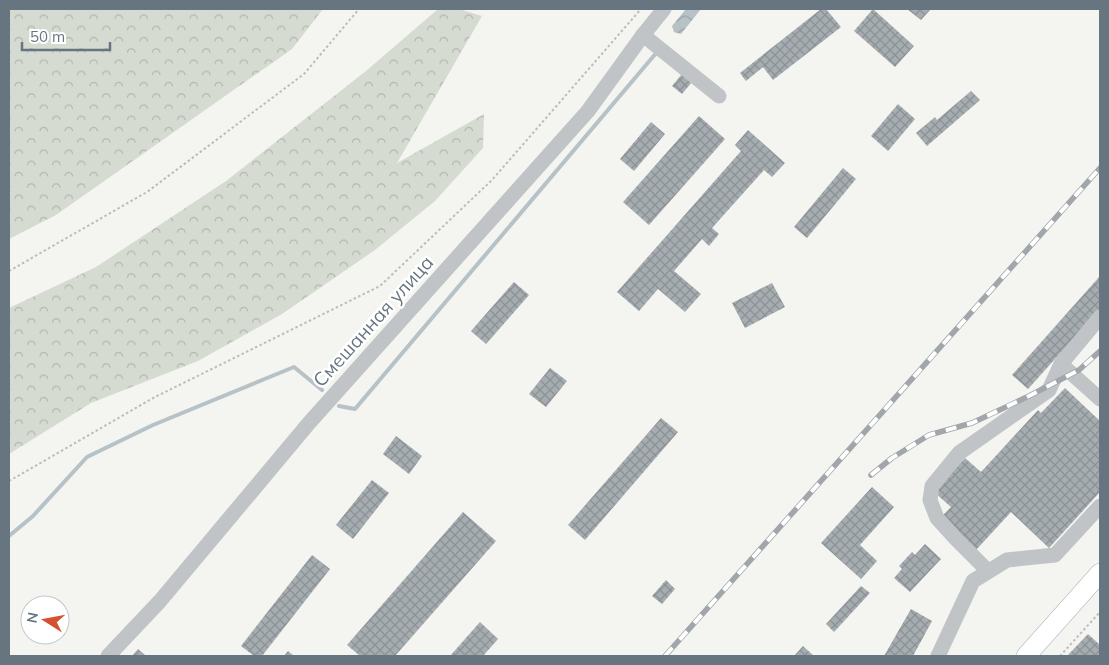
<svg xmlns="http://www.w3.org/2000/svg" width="1109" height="665" font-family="Mulish,sans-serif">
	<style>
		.forest { fill: url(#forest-crowns) }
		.water { fill: url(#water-waves) }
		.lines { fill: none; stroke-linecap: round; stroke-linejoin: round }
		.stream { stroke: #b7c2c6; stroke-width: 4 }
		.building { fill: url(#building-cross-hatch) }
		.major-casing { stroke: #b2b6b9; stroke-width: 20 }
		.path { stroke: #babcbe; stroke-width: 2; stroke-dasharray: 2.5 2.5; stroke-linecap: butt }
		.minor { stroke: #c0c4c7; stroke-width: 15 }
		.major { stroke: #fff; stroke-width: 19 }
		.rail-casing { stroke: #a0a6aa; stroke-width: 5.5 }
		.rail { stroke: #fff; stroke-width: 4; stroke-dasharray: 11; stroke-linecap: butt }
		.labels { text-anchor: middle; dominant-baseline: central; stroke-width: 5; stroke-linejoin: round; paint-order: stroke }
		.street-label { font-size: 19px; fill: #667580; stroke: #fff }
	</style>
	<defs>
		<pattern id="forest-crowns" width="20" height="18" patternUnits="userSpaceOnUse" patternTransform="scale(1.25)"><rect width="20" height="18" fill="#d6dbd2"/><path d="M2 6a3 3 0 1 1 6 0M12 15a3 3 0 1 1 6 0" fill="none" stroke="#b1b6b0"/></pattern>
		<pattern id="water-waves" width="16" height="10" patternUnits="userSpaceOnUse" patternTransform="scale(1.25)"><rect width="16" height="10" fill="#b7c2c6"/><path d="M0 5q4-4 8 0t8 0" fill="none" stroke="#99a2a6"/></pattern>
		<pattern id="building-cross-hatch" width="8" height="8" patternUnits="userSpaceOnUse" patternTransform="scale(1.25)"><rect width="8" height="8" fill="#a6adb1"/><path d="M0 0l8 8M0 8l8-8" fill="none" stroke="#8b9195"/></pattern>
	</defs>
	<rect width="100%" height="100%" fill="#f4f4f1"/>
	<g class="forest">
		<polygon points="9,9 323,9 292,49 56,215 9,239"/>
		<polygon points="438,9 459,9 482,16 397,163 484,114 483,148 435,201 375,250 282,314 198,361 91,403 9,454 9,308 96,267 226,181 366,71"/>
	</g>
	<polygon class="water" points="686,9 701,9 681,34 674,32 672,26"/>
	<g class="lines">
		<g class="stream">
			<polyline points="339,406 355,409 657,52"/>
			<polyline points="9,536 33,516 87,457 153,425 294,367 322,390"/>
		</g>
	</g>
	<g class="building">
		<polygon points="821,9 826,9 841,27 773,80 763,67 746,81 740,73"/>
		<polygon points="873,9 914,46 895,67 854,31"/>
		<polygon points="907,9 931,9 921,20"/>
		<polygon points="682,74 692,82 682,94 672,86"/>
		<polygon points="971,91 980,100 927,146 916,133 935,117 937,120"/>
		<polygon points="898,104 915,119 888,151 871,136"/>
		<polygon points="699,116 725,139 649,225 623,202"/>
		<polygon points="651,122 665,134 634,171 620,159"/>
		<polygon points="748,130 785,163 772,177 764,170 712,228 719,234 709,246 702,239 674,271 701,294 685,312 658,289 639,311 617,292 741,151 735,145"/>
		<polygon points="843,168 856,179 807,238 794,227"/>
		<polygon points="1100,276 1100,309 1028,389 1012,375"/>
		<polygon points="514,282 529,295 486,344 471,331"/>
		<polygon points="772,283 785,307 745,328 732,303"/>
		<polygon points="550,368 567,381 546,407 529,394"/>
		<polygon points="1065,388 1100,421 1100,492 1049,548 1011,512 976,550 941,517 951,507 934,492 965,458 981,472 1038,410 1041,413"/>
		<polygon points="661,418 678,432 585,540 568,525"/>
		<polygon points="396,436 422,456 409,474 383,454"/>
		<polygon points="372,480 389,493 353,539 336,525"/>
		<polygon points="872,487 894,507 860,545 877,561 861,579 821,543"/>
		<polygon points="463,512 496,541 395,656 360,656 347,645"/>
		<polygon points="925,544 941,559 910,592 894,578 902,569 899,566 912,552 915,555"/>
		<polygon points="312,555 330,569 262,656 254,656 241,646"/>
		<polygon points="666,580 675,589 662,604 652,596"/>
		<polygon points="861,586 870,593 834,632 826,624"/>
		<polygon points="911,609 932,621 913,656 884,656"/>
		<polygon points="480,622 498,639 483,656 450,656"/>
		<polygon points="1088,634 1100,645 1100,656 1067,656"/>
		<polygon points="803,646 814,656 794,656"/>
		<polygon points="138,649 146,656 132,656"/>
		<polygon points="288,651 294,656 284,656"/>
	</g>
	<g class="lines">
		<defs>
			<polyline id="major" points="1026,656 1100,573"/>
		</defs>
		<use href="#major" class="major-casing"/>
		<g class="path">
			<polyline points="9,271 147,192 304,74 359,9"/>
			<polyline points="9,481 155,397 380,286 492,180 641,9"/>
			<polyline points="1060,656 1100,612"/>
		</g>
		<g class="minor">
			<polyline points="643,35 719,96"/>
			<polyline points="1061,364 1100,399"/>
			<polyline points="988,571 955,538 937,518 930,500 932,486 959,453 1049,390 1061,364 1100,317"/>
			<polyline points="108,656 160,601 309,423 588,111 643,35 664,9"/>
			<polyline points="938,656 973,581 1007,560 1055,555 1100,506"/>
		</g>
		<use href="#major" class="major"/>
		<defs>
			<g id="rail">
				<polyline points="871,475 892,458 929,435 972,423 1029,396 1079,370 1100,351"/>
				<polyline points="665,656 1100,168"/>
			</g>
		</defs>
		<use href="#rail" class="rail-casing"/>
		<use href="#rail" class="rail"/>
	</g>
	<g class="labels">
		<g class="street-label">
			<text transform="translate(373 321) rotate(-48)">Смешанная улица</text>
		</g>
	</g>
	<rect width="1109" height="665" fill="none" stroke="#667580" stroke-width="20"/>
	<g transform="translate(45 620) rotate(281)"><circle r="24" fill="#ffffff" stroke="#c2c8cc"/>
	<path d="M0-4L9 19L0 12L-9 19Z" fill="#d55030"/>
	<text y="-8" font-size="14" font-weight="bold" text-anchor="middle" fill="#667580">N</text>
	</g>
	<path d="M22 42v8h88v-8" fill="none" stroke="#667580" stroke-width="2.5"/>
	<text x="30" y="42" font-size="15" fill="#667580" stroke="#ffffff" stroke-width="4" paint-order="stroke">50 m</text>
</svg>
